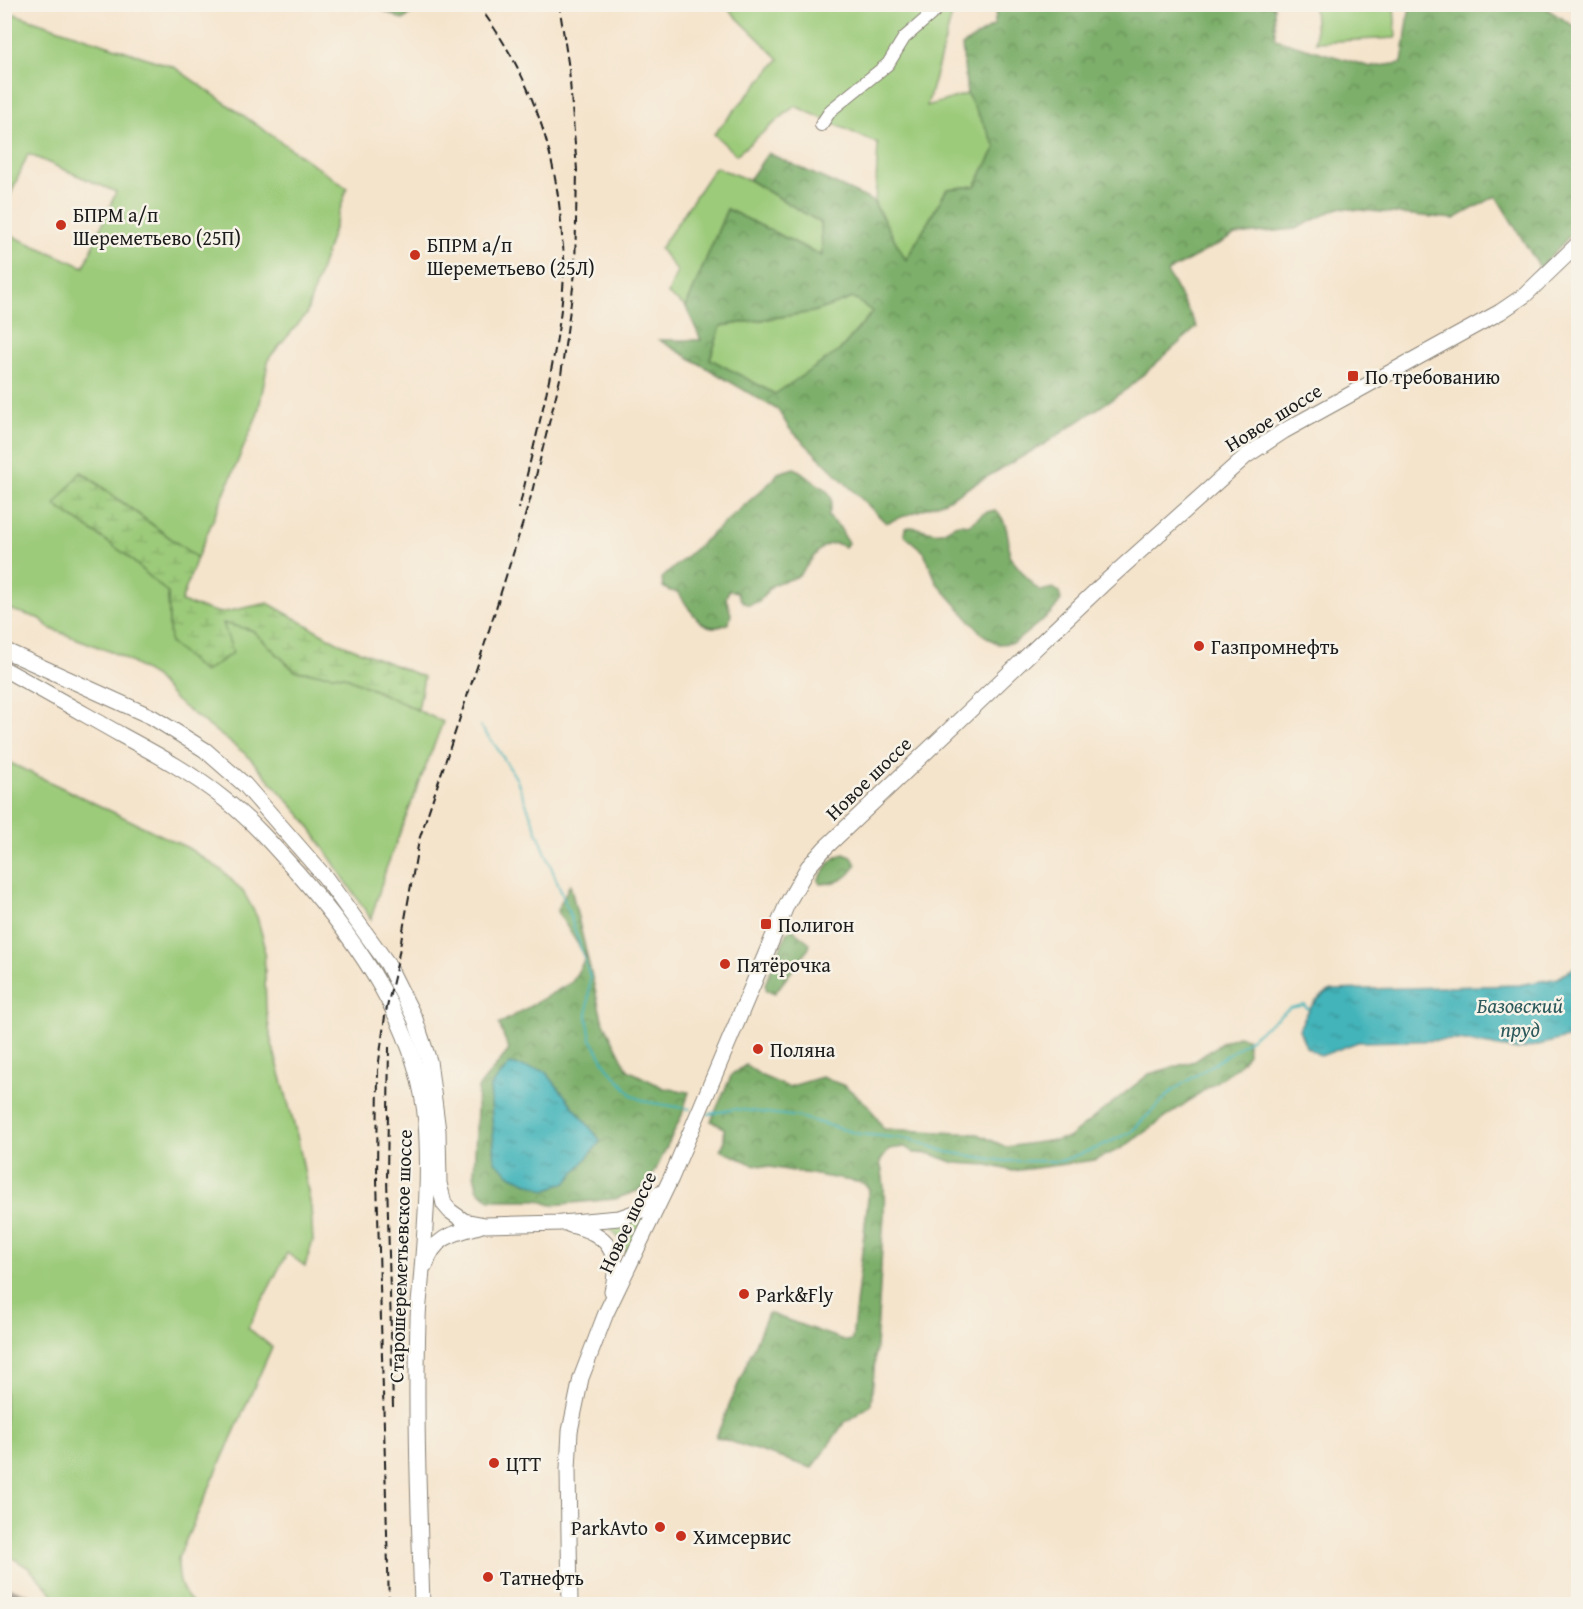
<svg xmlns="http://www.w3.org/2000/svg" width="1583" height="1609" font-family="'Gentium Book Plus',serif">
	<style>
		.green { fill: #9ccb7a; stroke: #5c744b; stroke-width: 1.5 }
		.forest { fill: url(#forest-crowns); stroke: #4c6643; stroke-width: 1.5; fill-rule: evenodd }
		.wetland { fill: url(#wetland-marsh); stroke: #5c744b; stroke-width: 1.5 }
		.water { fill: url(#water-ripples); stroke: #30686b; stroke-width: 1.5 }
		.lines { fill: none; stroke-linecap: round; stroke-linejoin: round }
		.stream { stroke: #43b4ba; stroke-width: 2 }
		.taxiway { stroke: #888074; stroke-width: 21 }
		.minor-casing { stroke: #888074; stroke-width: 14 }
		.major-casing { stroke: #888074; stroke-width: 17 }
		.minor { stroke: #fff; stroke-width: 12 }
		.major { stroke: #fff; stroke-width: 15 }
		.rail { stroke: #1c1c1c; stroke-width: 2; stroke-dasharray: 9 4.5; stroke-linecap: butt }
		.poi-dot { fill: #c8321e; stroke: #f7f3e8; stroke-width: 2 }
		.labels { text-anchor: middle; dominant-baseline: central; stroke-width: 5; stroke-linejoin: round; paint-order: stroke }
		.poi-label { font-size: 20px; fill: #1c1c1c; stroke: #f7f3e8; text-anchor: start }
		.street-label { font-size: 20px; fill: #1c1c1c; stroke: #f7f3e8 }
		.water-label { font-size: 21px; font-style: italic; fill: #2c595b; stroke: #f7f3e8 }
	</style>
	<defs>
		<pattern id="forest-crowns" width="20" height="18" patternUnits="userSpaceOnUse" patternTransform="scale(1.5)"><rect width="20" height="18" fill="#7daf6a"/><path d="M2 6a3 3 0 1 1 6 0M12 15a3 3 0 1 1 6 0" fill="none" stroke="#668e56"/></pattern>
		<pattern id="wetland-marsh" width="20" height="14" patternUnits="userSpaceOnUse" patternTransform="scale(1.5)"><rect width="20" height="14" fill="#9ccb7a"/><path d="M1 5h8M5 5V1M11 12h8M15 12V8" fill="none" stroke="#86ae69"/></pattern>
		<pattern id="water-ripples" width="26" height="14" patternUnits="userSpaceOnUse" patternTransform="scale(1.5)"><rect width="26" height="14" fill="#43b4ba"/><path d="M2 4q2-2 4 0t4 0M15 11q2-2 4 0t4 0" fill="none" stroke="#379296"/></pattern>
	</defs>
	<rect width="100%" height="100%" fill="#f7f3e8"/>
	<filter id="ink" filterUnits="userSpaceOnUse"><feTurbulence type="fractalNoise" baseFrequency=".0167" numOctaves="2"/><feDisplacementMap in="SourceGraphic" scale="12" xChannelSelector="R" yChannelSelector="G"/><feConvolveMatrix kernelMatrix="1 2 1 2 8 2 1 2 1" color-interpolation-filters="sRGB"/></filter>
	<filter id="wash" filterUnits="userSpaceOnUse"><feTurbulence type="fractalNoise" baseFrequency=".008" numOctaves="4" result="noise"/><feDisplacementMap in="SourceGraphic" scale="24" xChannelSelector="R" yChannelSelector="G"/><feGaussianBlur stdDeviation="1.35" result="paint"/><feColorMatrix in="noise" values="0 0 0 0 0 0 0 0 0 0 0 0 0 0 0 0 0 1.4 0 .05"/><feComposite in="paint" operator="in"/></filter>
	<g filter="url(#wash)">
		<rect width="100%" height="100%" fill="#f5e4cc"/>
		<g class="green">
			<polygon points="955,4 927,106 967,94 996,147 975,186 947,189 906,260 875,204 878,144 795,106 736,155 714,134 779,59 724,5"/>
			<polygon points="1314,5 1394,5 1396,38 1316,42"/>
			<polygon points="5,11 174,67 347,188 306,315 269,358 258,413 197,558 82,472 55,505 125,554 168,593 170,643 232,653 222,623 252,630 295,671 344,676 443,722 386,869 371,919 305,820 248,756 176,701 155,677 119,655 49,628 41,619 5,608 5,233 84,267 116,192 28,154 5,208"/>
			<polygon points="715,167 749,180 821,223 823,256 727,209 686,307 668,294 677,271 660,249"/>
			<polygon points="853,298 873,311 839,351 775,394 710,359 721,326 813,312"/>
			<path d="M4 760 188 848 222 870 244 893 257 917 264 942 266 1009 271 1040 298 1139 311 1207 313 1241 305 1266 287 1253 248 1328 272 1347 178 1558C178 1578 179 1590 194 1604H76L54 1595 29 1568 5 1553Z"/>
			<path d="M648 1214 626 1256C625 1242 616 1234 605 1225Z"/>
		</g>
		<g class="forest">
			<polygon points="373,5 411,5 414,11 403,20"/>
			<path d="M998 5H1274L1275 39 1371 67 1402 63 1410 5H1541L1578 29V227L1540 268 1496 196 1454 219 1338 208 1295 229 1235 235 1167 272 1197 327 1127 389 1046 443 945 501 886 523 789 428 778 410 659 340H701L686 307 727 209 822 256 821 223 749 180 768 153 873 201 906 260 947 189 975 186 996 147 967 94 962 46 994 25ZM853 298 873 312 839 351 775 394 710 359 721 326 813 312Z"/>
			<path d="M794 468C801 471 804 474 810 479 827 491 838 493 828 516L840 528 848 543 845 547C822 533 812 563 799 575 791 582 780 580 773 585 763 594 764 602 748 605L741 600 737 592 729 590 726 598 731 614 729 623C702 638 690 609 678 592L670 591 663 587 662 578 773 480 778 473Z"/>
			<path d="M995 510C1007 518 1010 542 1009 556L1034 586 1041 591 1053 588 1059 592 1061 600 1051 613 1014 643 998 644 982 634 937 583 924 552 904 535 905 528C918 524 928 535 941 532 947 531 952 525 958 524 963 523 966 527 971 523 982 516 980 513 995 510Z"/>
			<path d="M844 854 852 857 856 865C848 880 837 883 820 884L818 880C825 870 831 857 844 854Z"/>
			<polygon points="570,884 602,1019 628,1070 664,1088 689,1092 682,1115 649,1184 637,1191 615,1199 551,1205 538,1200 490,1200 477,1189 474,1173 478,1088 509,1050 499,1024 572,982 586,957 557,911"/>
			<polygon points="792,929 810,943 809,948 775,993 767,991 765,984 787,932"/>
			<path d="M1238 1036 1247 1038 1248 1054 1237 1067 1122 1148 1095 1160 1013 1171 988 1165 955 1163 931 1154 914 1153 905 1147 889 1149 880 1162C887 1189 884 1216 882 1244 880 1298 876 1351 871 1405L844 1423 812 1468 716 1437 768 1313 846 1341 852 1340 869 1189 863 1183 752 1164 720 1150 724 1143V1128L711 1121 732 1074 746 1065 762 1076 788 1087 822 1077 845 1086 869 1106 884 1129 978 1134 1006 1147 1068 1138 1149 1074 1195 1061 1223 1042Z"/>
		</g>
		<polygon class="wetland" points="81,472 197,558 181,602 220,613 268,603 337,642 424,677 418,710 344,676 295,671 252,630 223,623 233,653 204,672 170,643 168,593 125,554 55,505"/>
		<g class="water">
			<path d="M1578 965V1035L1571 1037 1518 1050 1459 1040 1358 1042 1321 1056 1306 1047 1299 1029C1308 1010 1312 1001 1331 990L1519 985 1558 978Z"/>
			<polygon points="510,1064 545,1071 601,1141 567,1182 545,1190 512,1176 495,1162 490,1087"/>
		</g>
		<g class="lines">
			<g class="stream">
				<polyline points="480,726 497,748 516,778 569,912 590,977 587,1016 591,1039 607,1067 633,1096 647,1102 690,1109"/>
				<polyline points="708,1114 735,1109 799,1117 859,1134 910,1139 947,1152 1004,1161 1061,1161 1097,1148 1131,1132 1172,1091 1238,1048 1290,1008 1304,1005 1308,1009"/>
			</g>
			<polyline class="taxiway" points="7,1597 25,1604"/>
		</g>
	</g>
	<g filter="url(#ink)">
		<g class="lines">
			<defs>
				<g id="minor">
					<polyline points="1574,4 1578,7"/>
					<polyline points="821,125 831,110 888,64 904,38 943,4"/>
				</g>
				<g id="major">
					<polyline points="4,650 152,717 205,750 245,785 325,877 387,963 415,1019 429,1061 438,1131 439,1183 444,1204 450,1211 464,1221 485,1225 561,1223 619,1218 642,1210 659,1194"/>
					<path d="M4 669C44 691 84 714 123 736 158 755 193 774 224 799 251 820 273 845 296 871 358 942 418 1026 426 1123 430 1176 425 1230 421 1282 420 1295 418 1308 418 1321 415 1416 419 1510 422 1604"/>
					<path d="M570 1225C608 1233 622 1253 612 1291"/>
					<path d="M426 1264C434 1237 454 1233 479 1226"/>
					<polyline points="570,1604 568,1469 570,1431 581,1378 606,1313 671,1178 787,904 808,867 825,848 1102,585 1246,456 1284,431 1500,312 1525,295 1578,244"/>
				</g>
			</defs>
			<use href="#minor" class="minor-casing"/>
			<use href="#major" class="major-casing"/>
			<use href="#minor" class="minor"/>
			<use href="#major" class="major"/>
			<g class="rail">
				<path d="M477 4C530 73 557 150 562 236 563 248 565 260 564 272 561 349 536 433 519 509"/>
				<polyline points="389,1047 387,1178 393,1407"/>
				<polyline points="389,1604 377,1179 378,1069 385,1016 397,964 419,840 485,643 530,500 561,375 575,273 577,170 569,69 559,4"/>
			</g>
		</g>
	</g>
	<g class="poi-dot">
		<circle cx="61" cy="225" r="6"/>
		<circle cx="415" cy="255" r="6"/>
		<rect x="1347" y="370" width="12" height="12" rx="3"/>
		<circle cx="1199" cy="646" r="6"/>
		<rect x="760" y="918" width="12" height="12" rx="3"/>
		<circle cx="725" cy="964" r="6"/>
		<circle cx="758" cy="1049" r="6"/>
		<circle cx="744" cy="1294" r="6"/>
		<circle cx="494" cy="1463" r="6"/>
		<circle cx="660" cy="1527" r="6"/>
		<circle cx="681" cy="1536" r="6"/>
		<circle cx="488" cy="1577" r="6"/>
	</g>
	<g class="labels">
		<g class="poi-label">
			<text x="73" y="214">БПРМ а/п<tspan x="73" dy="23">Шереметьево (25П)</tspan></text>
			<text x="427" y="244">БПРМ а/п<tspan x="427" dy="23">Шереметьево (25Л)</tspan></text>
			<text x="1365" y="376">По требованию</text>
			<text x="1211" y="646">Газпромнефть</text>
			<text x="778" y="924">Полигон</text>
			<text x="737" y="964">Пятёрочка</text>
			<text x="770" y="1049">Поляна</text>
			<text x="756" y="1294">Park&amp;Fly</text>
			<text x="506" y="1463">ЦТТ</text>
			<text x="648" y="1527" text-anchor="end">ParkAvto</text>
			<text x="693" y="1536">Химсервис</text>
			<text x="500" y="1577">Татнефть</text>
		</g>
		<g class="street-label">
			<text transform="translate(1273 417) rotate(-32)">Новое шоссе</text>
			<text transform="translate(868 778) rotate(-44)">Новое шоссе</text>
			<text transform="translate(627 1222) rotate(-65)">Новое шоссе</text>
			<text transform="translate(400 1256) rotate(-88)">Старошереметьевское шоссе</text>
		</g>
		<g class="water-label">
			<text x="1520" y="1005">Базовский<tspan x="1520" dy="24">пруд</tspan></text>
		</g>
	</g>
	<rect width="1583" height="1609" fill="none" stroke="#f7f3e8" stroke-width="24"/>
</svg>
